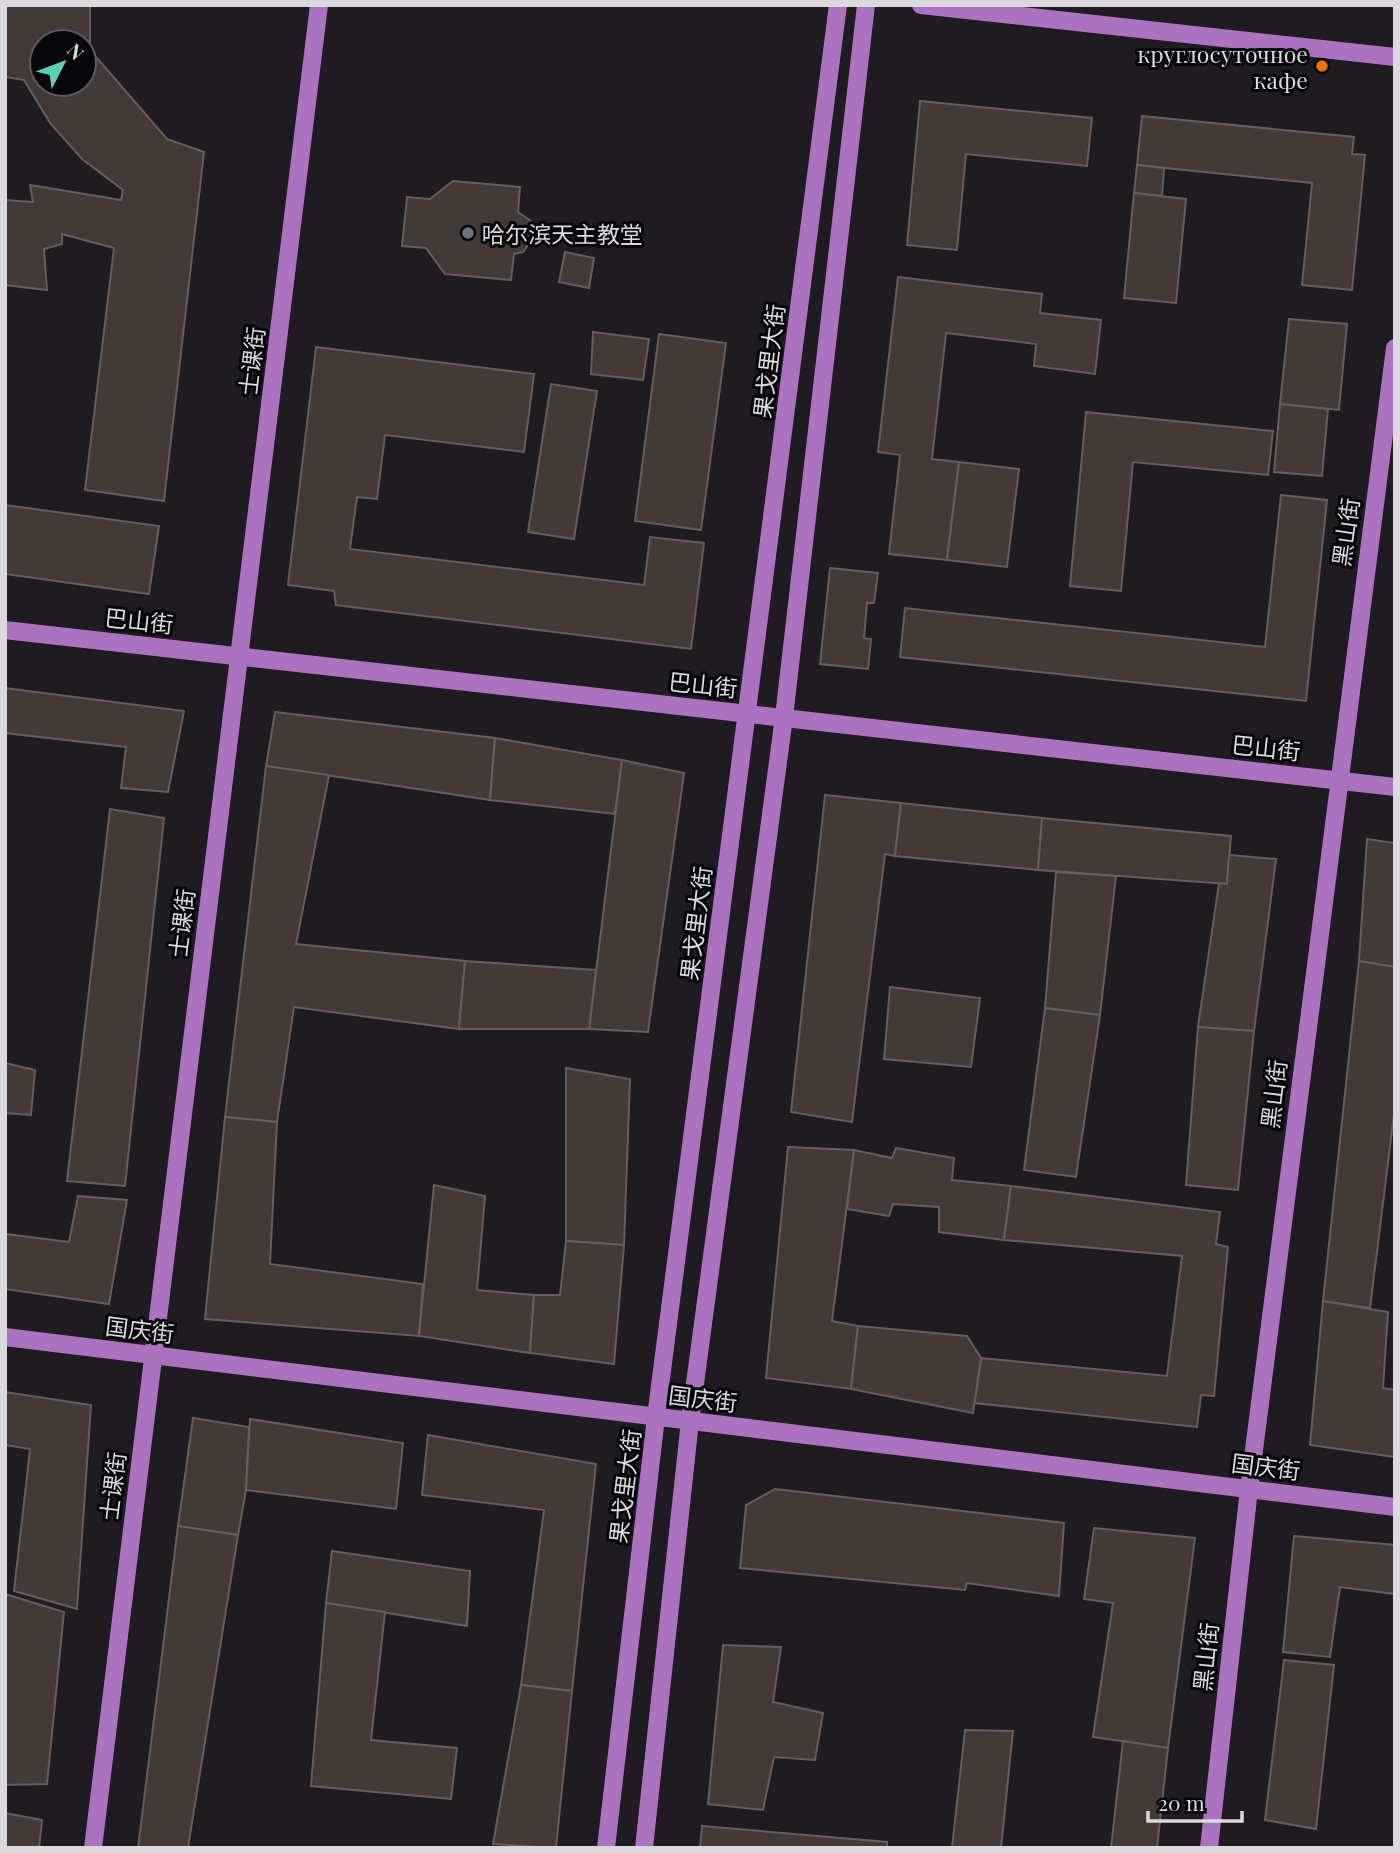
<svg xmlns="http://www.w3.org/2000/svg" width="1400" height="1853" font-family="'Playfair Display','Noto Sans SC',serif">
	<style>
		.building { fill: #433a38; stroke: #675d5b; stroke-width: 2; fill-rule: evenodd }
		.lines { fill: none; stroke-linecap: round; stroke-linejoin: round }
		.secondary { stroke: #ab72bf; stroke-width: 18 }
		.food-dot { fill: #e8710a; stroke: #070608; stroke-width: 2.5 }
		.worship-dot { fill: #6b7280; stroke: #070608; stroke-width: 2.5 }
		.labels { text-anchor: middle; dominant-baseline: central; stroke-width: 6; stroke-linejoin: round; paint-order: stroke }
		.poi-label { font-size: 23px; fill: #dbd9de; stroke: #070608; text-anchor: end }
		.street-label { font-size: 23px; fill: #dbd9de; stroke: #070608 }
	</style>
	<rect width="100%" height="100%" fill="#1e1b21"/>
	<g class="building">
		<path d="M5 5 90 6V50L167 139 204 152 164 501 85 490 114 248 62 234V244L44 249 47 290 5 285V200L33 202 30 185 121 200 123 190 82 159 50 123 24 80 5 77ZM42 42H84V84H42Z"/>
		<polygon points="920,101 1092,118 1087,166 966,154 957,250 907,245"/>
		<polygon points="1142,116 1354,137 1352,154 1365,155 1352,290 1302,285 1312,183 1137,165"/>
		<polygon points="1137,165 1164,168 1162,196 1134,193"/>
		<polygon points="453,181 520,187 518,212 531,221 534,237 523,252 514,254 511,280 445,274 426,248 402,246 407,197 430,199"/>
		<polygon points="1134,193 1186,199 1176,303 1124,298"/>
		<polygon points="565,252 594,258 589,288 559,282"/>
		<polygon points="898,277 1042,294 1040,313 1101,320 1095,374 1034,366 1036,344 946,333 932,459 959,462 947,560 889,554 900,455 878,452"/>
		<polygon points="1289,319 1347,324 1339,410 1280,404"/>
		<polygon points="593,332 649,339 643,380 591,374"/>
		<polygon points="659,334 726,343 701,530 635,521"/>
		<polygon points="316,347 534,374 524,452 385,435 377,499 357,497 350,549 644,585 650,537 704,543 691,649 336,605 334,591 288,585"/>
		<polygon points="551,384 597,391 574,539 528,532"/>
		<polygon points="1280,404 1328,409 1322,476 1274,472"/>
		<polygon points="1086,412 1273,431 1268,475 1133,462 1121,591 1070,586"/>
		<polygon points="959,462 1019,469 1007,567 947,560"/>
		<polygon points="1281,495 1327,500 1306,701 900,657 905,608 1265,647"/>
		<polygon points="5,505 159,526 149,594 5,574"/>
		<polygon points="830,568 878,573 874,603 867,603 864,638 871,639 868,669 820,664"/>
		<polygon points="5,688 184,711 168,792 121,788 126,747 5,733"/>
		<polygon points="275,712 495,738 490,800 266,766"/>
		<polygon points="495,738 622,760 615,814 490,800"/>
		<polygon points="622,760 684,773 648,1032 589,1029"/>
		<polygon points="266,766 329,775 296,944 465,961 459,1029 294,1007 277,1122 225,1117"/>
		<polygon points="825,795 901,803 895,856 885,854 852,1122 791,1112"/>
		<polygon points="901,803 1042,818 1038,870 895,856"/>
		<polygon points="110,809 164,818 125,1186 67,1181"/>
		<polygon points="1042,818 1231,836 1227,884 1038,870"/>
		<polygon points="1367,839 1395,843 1395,967 1359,961"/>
		<polygon points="1229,855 1276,859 1254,1031 1198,1027 1219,883 1227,884"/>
		<polygon points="1056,872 1116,876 1100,1015 1045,1008"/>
		<polygon points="465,961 596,970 589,1029 459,1029"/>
		<polygon points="1359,961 1395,967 1395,1106 1370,1308 1323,1301"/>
		<polygon points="890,987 980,998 971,1067 884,1059"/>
		<polygon points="1045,1008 1100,1015 1076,1177 1024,1170"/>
		<polygon points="1198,1027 1254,1031 1238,1190 1186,1185"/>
		<polygon points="5,1063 35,1070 31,1115 5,1113"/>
		<polygon points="566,1068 630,1079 624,1245 566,1241"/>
		<polygon points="225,1117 277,1122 270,1264 423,1284 419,1336 205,1319"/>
		<polygon points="788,1147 854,1150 832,1321 858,1326 851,1389 766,1378"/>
		<polygon points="896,1148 954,1158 952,1180 1011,1186 1004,1240 939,1232 939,1207 893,1204 889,1216 847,1209 854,1150 892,1158"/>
		<polygon points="434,1185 485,1196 477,1290 534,1295 530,1353 419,1336"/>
		<polygon points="1011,1186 1220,1212 1216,1244 1228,1247 1214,1396 1201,1395 1197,1427 974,1403 981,1358 1167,1376 1182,1256 1004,1240"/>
		<polygon points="78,1196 127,1200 109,1304 5,1289 5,1234 69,1242"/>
		<polygon points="566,1241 624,1245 614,1364 530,1353 534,1295 560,1295"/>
		<polygon points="1323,1301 1388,1312 1383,1388 1395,1390 1395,1457 1310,1445"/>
		<polygon points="858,1326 967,1336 981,1358 973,1413 851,1389"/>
		<polygon points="5,1392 91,1405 77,1609 14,1591 30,1449 5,1445"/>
		<polygon points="193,1418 249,1427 246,1490 238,1535 178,1526"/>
		<polygon points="250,1419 403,1443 396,1509 246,1490"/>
		<polygon points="428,1435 596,1464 572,1691 521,1685 544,1510 422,1495"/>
		<polygon points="775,1489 1064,1523 1059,1596 967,1583 965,1590 740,1568 746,1505"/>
		<polygon points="178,1526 238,1535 188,1848 138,1848"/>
		<polygon points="1094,1528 1195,1538 1168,1748 1093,1737 1113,1603 1084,1599"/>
		<polygon points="1294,1536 1395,1545 1395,1594 1340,1587 1330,1657 1283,1652"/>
		<polygon points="332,1551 470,1571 467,1626 326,1603"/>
		<polygon points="5,1594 64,1612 47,1784 5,1785"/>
		<polygon points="326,1603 385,1612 371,1740 457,1748 451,1799 311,1786"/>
		<polygon points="723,1645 781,1647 773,1702 823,1713 815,1760 774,1757 763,1810 708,1804"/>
		<polygon points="1284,1660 1334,1665 1316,1829 1265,1820"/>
		<polygon points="521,1685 572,1691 556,1848 493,1844"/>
		<polygon points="965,1730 1013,1731 1001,1848 952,1848"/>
		<polygon points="1123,1741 1168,1748 1157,1848 1111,1848"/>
		<polygon points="5,1813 42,1820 39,1848 5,1848"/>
		<polygon points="702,1826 887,1842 887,1848 700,1848"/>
	</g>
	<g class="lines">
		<g class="secondary">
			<polyline points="921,5 1395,57"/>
			<polyline points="5,630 1395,787"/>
			<polyline points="5,1337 1395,1507"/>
			<polyline points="93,1848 319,5"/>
			<polyline points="606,1848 656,1417 838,5"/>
			<polyline points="644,1848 690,1421 784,717 866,5"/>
			<polyline points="1209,1848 1249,1489 1395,348"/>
		</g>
	</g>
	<circle class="food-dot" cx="1322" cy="66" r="7"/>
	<circle class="worship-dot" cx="468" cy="233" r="7"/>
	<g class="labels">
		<g class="poi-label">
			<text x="1308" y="53">круглосуточное<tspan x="1308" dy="26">кафе</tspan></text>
			<text x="482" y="233" text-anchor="start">哈尔滨天主教堂</text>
		</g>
		<g class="street-label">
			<text transform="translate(251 361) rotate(-83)">士课街</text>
			<text transform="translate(768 361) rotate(-83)">果戈里大街</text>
			<text transform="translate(1345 532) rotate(-82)">黑山街</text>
			<text transform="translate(139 620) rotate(6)">巴山街</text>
			<text transform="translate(703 684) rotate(6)">巴山街</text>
			<text transform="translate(1266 747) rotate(6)">巴山街</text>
			<text transform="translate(181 923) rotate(-83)">士课街</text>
			<text transform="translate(695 923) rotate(-83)">果戈里大街</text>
			<text transform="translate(1273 1094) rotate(-83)">黑山街</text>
			<text transform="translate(140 1329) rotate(7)">国庆街</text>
			<text transform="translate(703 1398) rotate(7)">国庆街</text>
			<text transform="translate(1266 1466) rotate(7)">国庆街</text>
			<text transform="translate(112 1486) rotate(-83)">士课街</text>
			<text transform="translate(624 1486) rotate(-83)">果戈里大街</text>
			<text transform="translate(1205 1657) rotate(-84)">黑山街</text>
		</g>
	</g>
	<rect width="1400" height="1853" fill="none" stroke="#dbd9de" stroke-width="14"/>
	<g transform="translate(63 63) rotate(48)"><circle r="33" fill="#070608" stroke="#5c5a5e" stroke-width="2"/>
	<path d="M0-5L12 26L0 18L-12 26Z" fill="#5eceb8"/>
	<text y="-10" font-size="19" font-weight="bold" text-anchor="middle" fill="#dbd9de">N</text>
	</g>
	<path d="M1148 1811v10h94v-10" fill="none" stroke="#dbd9de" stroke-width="3.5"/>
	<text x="1158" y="1811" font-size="21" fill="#dbd9de" stroke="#070608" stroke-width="5" paint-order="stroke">20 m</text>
</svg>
